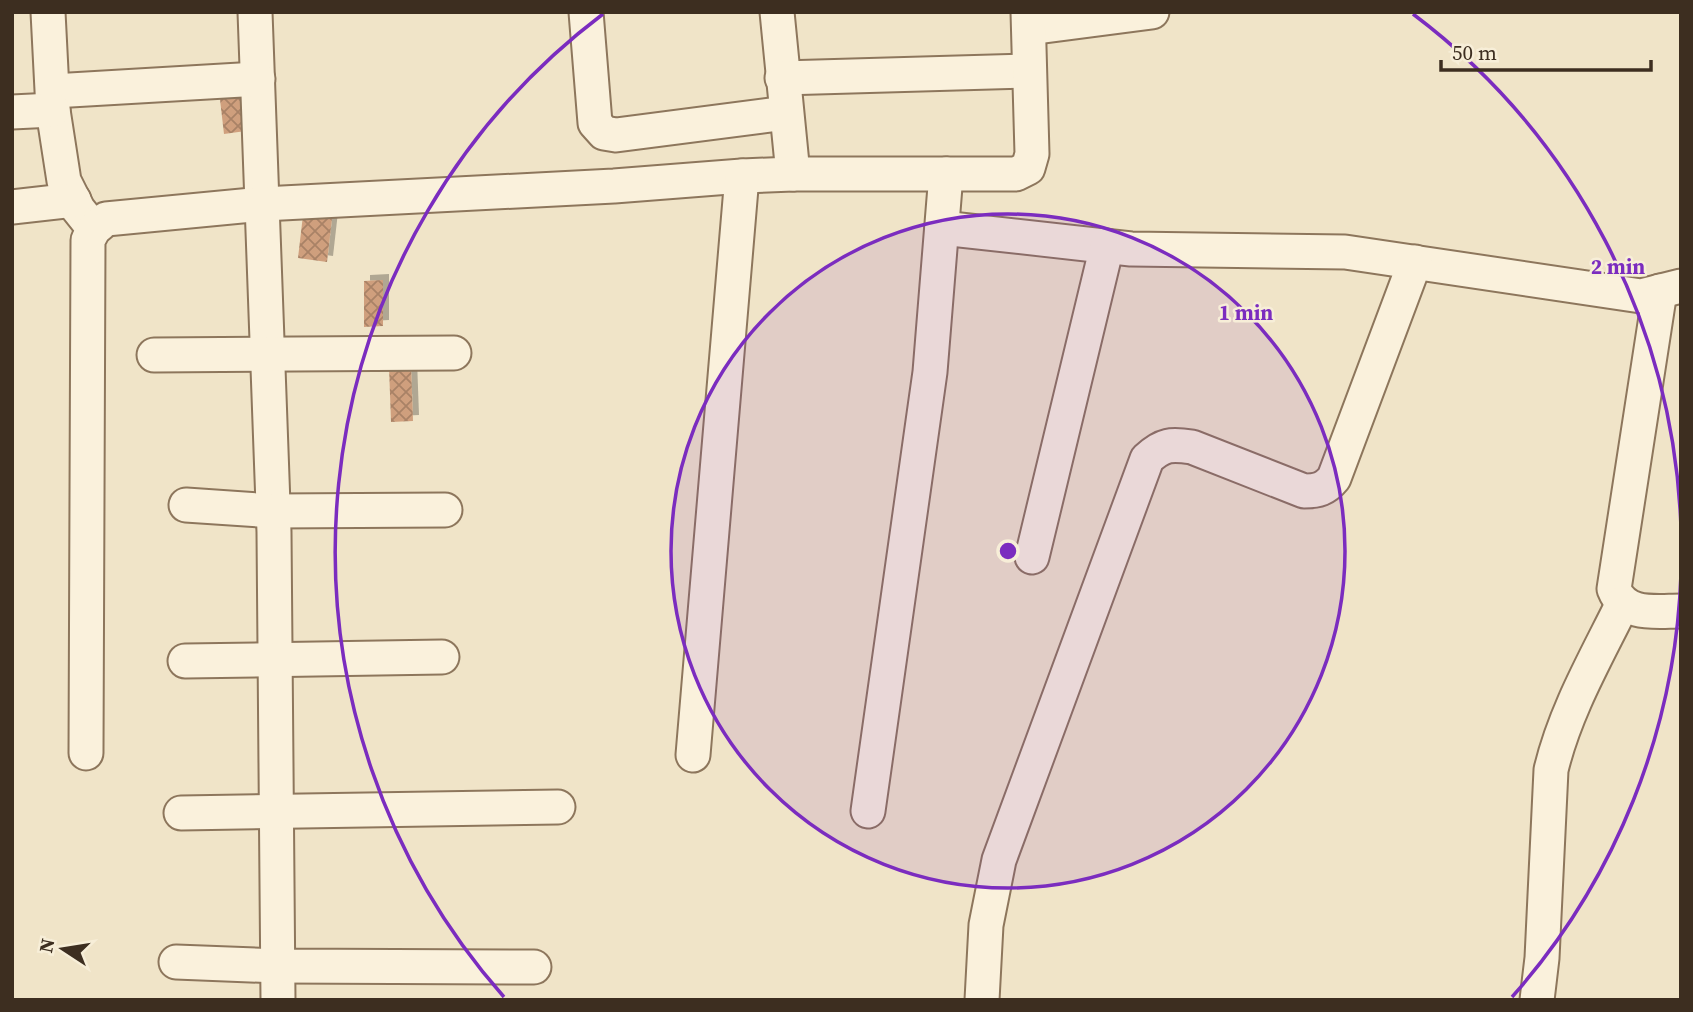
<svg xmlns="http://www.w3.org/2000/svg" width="1693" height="1012" font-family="'Source Serif 4',serif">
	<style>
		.building { fill: url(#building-cross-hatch); filter: url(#shadow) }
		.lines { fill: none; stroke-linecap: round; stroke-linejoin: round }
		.street-casing { stroke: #8d765c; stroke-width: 37 }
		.street { stroke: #faf1dc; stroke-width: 33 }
		.ring { fill: none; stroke: #7b2cbf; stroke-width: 3.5 }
		.centre { fill: #7b2cbf; stroke: #f7eed8; stroke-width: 3.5 }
		.ring-label { font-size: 21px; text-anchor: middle; font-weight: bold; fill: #7b2cbf; stroke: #f7eed8; stroke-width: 5; stroke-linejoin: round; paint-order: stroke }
	</style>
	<defs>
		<pattern id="building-cross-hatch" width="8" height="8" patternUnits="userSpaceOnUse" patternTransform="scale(1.75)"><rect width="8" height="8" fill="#cf9f7d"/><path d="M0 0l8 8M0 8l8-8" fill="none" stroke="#a98266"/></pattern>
		<filter id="shadow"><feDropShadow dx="6" dy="-6" stdDeviation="0" flood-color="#0004"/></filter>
	</defs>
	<rect width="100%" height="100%" fill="#f0e4c8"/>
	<g class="building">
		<polygon points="248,88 253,130 224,134 219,91"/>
		<polygon points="303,215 332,218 327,262 298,258"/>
		<polygon points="383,280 383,326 364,327 364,281"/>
		<polygon points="411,366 413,421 391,422 389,367"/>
	</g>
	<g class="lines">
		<defs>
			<g id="street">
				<polyline points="48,12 53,110 64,181 78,209 94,229"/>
				<polyline points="255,12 274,532 278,1000"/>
				<polyline points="586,12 595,123 604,133 616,135 786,113"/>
				<polyline points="777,12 793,174"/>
				<polyline points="1029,28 1152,12"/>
				<polyline points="782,78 1028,71"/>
				<polyline points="53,91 258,79"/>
				<polyline points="12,112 53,110"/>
				<polyline points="12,207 74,200"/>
				<polyline points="942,228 1131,249 1345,252 1641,296 1681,286"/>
				<path d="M1660 291 1614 589C1625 617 1656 611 1681 611"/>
				<polyline points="154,355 454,353"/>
				<polyline points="186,505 273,511 445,510"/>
				<polyline points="1032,557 1107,246"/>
				<polyline points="185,661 442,657"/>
				<polyline points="86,753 88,240 94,229 106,219 263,204 614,186 742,176 793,174 1016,174 1028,168 1032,154 1028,12"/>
				<polyline points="693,755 742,176"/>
				<polyline points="868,811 930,372 946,174"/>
				<polyline points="181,813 558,807"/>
				<polyline points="176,962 278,966 534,967"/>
				<path d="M982 1000 986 925 999 860 1147 459C1163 444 1171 444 1192 447L1304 491C1318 491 1325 489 1334 478L1415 262"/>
				<path d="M1537 1000 1542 958 1551 770C1565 711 1596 658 1623 603"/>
			</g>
		</defs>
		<use href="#street" class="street-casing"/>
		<use href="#street" class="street"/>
	</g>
	<circle cx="1008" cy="551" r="337" fill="#7b2cbf" fill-opacity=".12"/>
	<g class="ring">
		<circle cx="1008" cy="551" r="337"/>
		<path d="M1681 574A673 673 0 0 1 1512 997M504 997A673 673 0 0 1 603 14M1413 14A673 673 0 0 1 1681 528"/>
	</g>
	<circle cx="1008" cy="551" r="10" class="centre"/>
	<g class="ring-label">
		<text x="1618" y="274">2 min</text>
		<text x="1246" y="320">1 min</text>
	</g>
	<rect width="1693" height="1012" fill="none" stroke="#3d2e20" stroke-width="28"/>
	<g transform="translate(63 949) rotate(282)" stroke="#f7eed8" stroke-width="5" paint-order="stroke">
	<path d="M0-5L12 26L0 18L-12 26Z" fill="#3d2e20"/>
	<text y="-10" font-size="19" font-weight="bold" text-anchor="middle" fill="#3d2e20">N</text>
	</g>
	<path d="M1441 60v10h210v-10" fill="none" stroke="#3d2e20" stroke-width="3.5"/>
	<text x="1452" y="60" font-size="21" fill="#3d2e20" stroke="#f7eed8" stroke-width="5" paint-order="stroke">50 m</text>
</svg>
